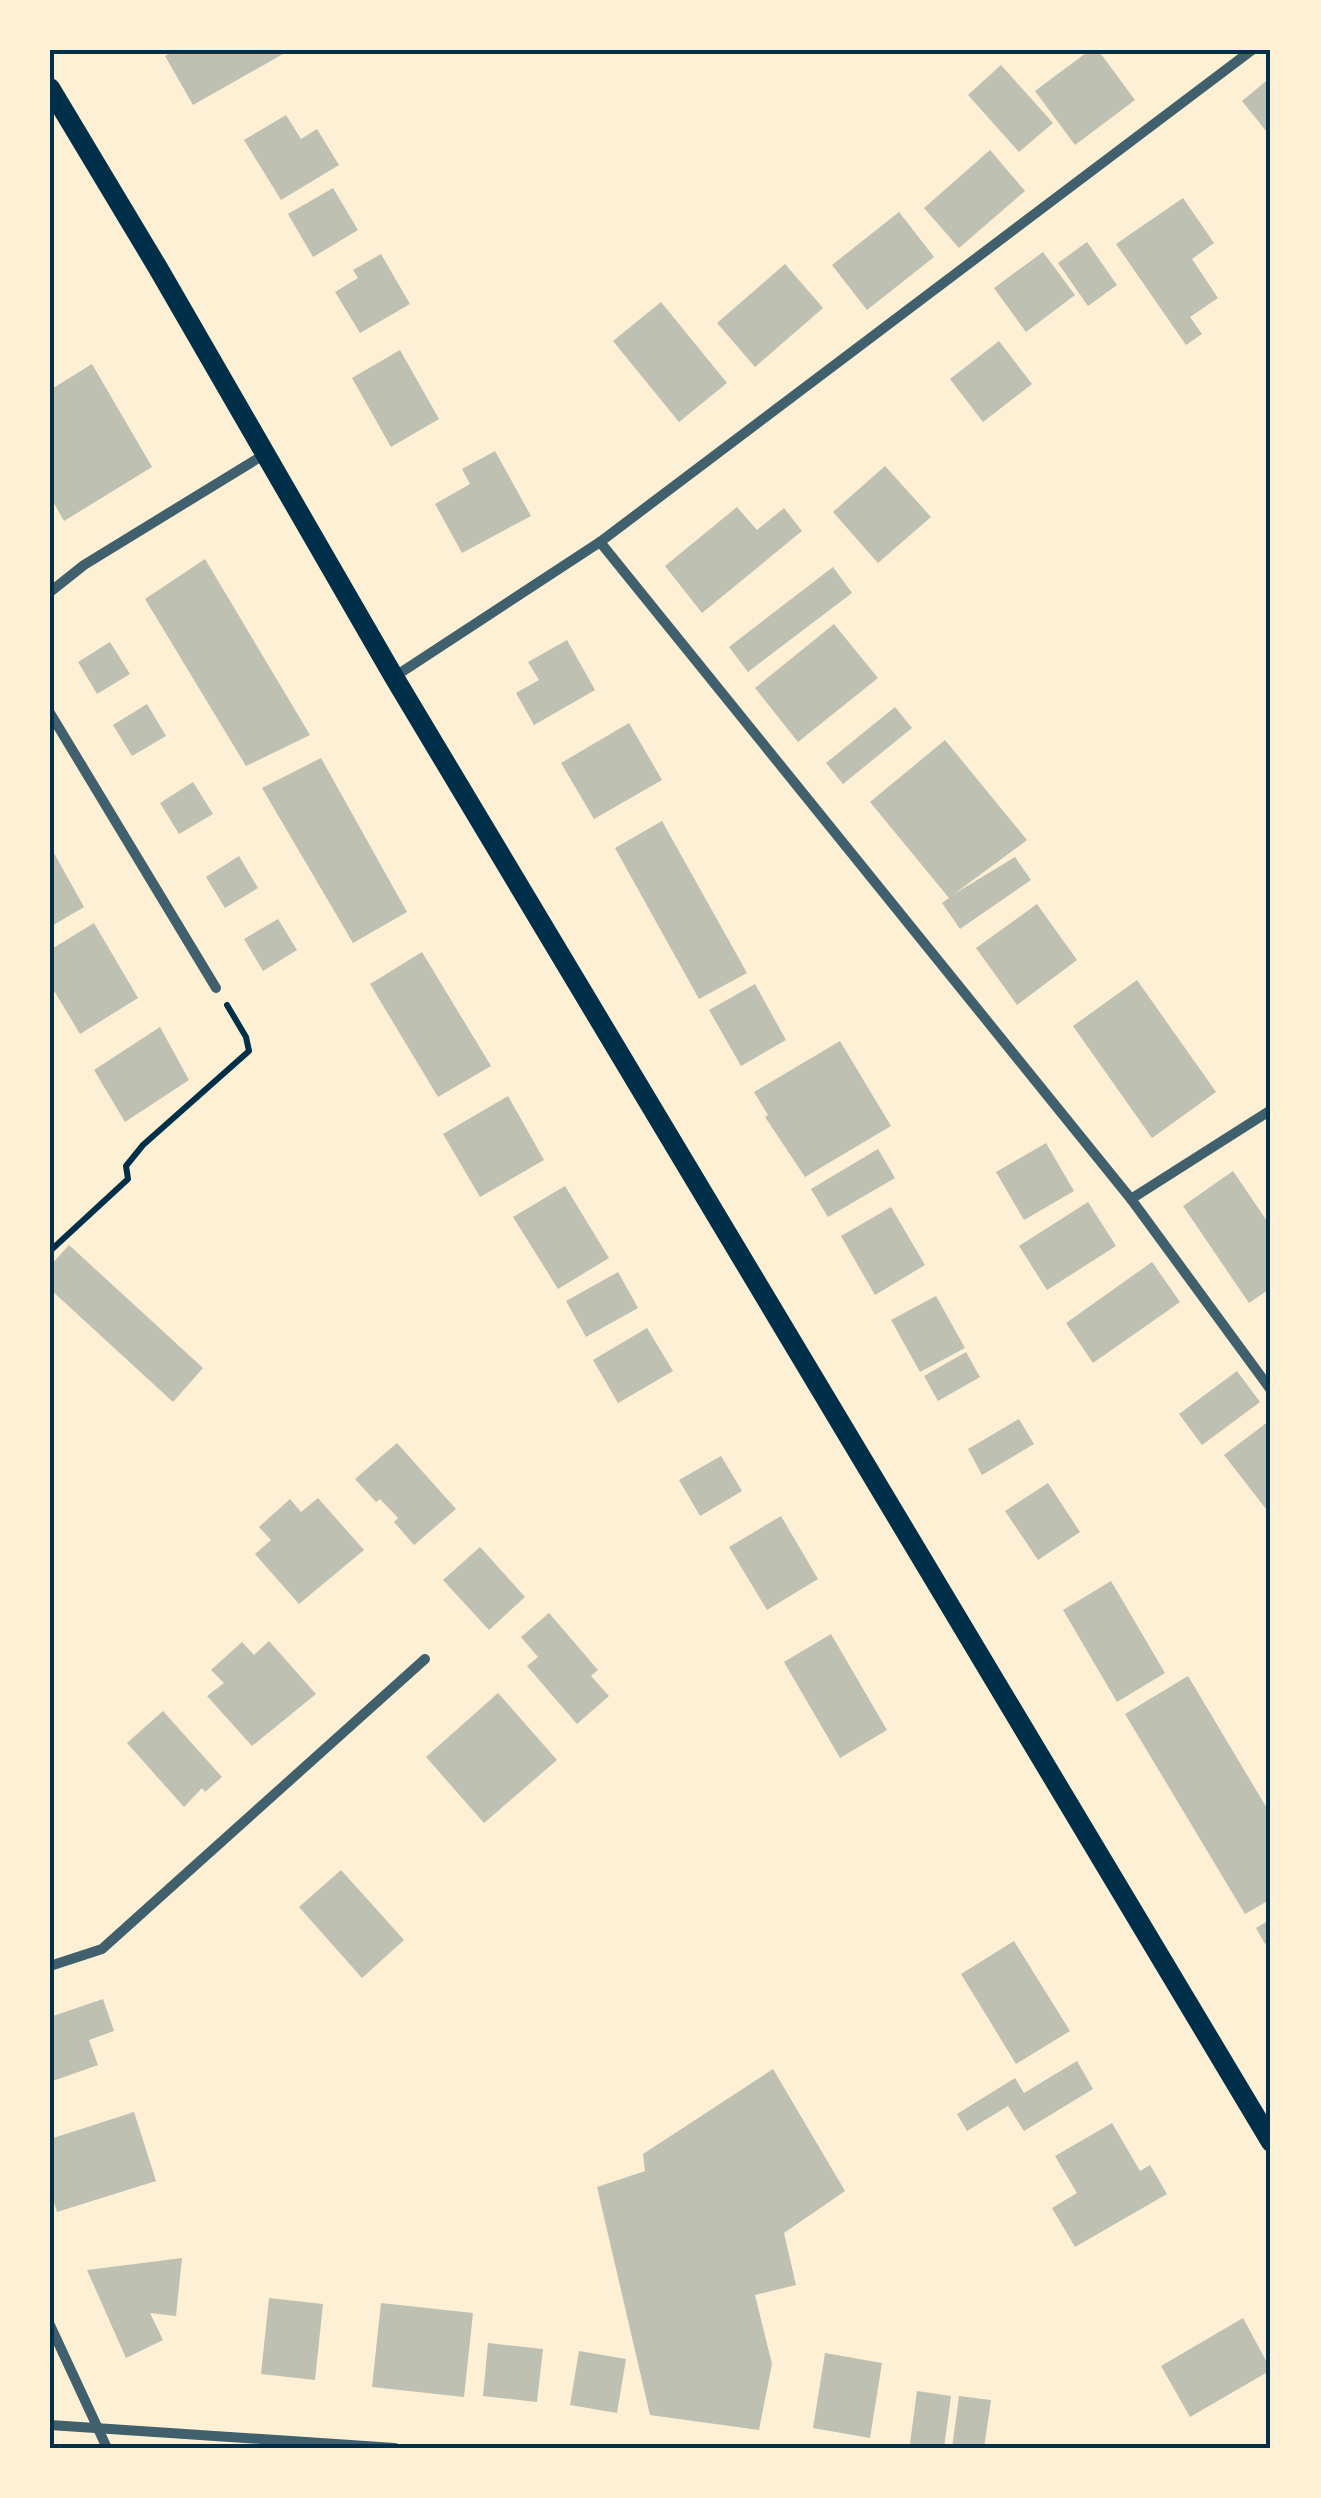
<svg xmlns="http://www.w3.org/2000/svg" width="1321" height="2498" font-family="'Libre Baskerville',serif">
	<style>
		.building { fill: #bec0b2 }
		.lines { fill: none; stroke-linecap: round; stroke-linejoin: round }
		.path { stroke: #003049; stroke-width: 6 }
		.minor { stroke: #3f606c; stroke-width: 10 }
		.secondary { stroke: #003049; stroke-width: 20 }
		.neatline { fill: none; stroke: #003049; stroke-width: 4 }
	</style>
	<rect width="100%" height="100%" fill="#fdf0d5"/>
	<g class="building">
		<polygon points="175,50 290,50 193,105 165,56"/>
		<polygon points="1090,50 1098,50 1135,100 1075,145 1035,91"/>
		<polygon points="1001,65 1053,123 1019,152 968,95"/>
		<polygon points="1271,77 1271,137 1242,101"/>
		<polygon points="286,115 301,139 317,129 339,165 281,200 244,140"/>
		<polygon points="990,150 1025,191 959,248 924,208"/>
		<polygon points="333,188 358,230 313,257 288,214"/>
		<polygon points="1183,198 1214,243 1192,259 1218,298 1190,317 1202,334 1186,345 1116,244"/>
		<polygon points="899,212 934,257 867,310 832,265"/>
		<polygon points="1087,242 1117,285 1088,306 1058,263"/>
		<polygon points="1043,252 1075,295 1026,332 994,288"/>
		<polygon points="381,254 410,304 360,333 335,292 358,278 353,270"/>
		<polygon points="785,264 823,308 755,367 717,323"/>
		<polygon points="661,302 727,383 679,422 613,341"/>
		<polygon points="999,341 1032,384 983,422 950,379"/>
		<polygon points="400,350 439,419 391,447 352,378"/>
		<polygon points="92,364 152,467 64,521 50,496 50,390"/>
		<polygon points="495,451 531,516 462,553 435,504 470,484 462,469"/>
		<polygon points="885,466 931,517 878,563 833,512"/>
		<polygon points="737,507 757,530 784,508 802,531 702,613 665,566"/>
		<polygon points="205,559 310,735 246,766 145,599"/>
		<polygon points="833,567 852,593 748,672 729,647"/>
		<polygon points="834,624 878,678 798,742 755,688"/>
		<polygon points="567,640 595,690 534,725 516,693 539,680 528,662"/>
		<polygon points="110,642 130,674 97,694 78,662"/>
		<polygon points="147,704 166,736 132,756 113,725"/>
		<polygon points="895,707 912,728 843,784 826,763"/>
		<polygon points="629,723 662,780 594,819 561,763"/>
		<polygon points="945,740 1027,840 954,894 1015,857 1031,880 960,929 942,903 949,898 870,802"/>
		<polygon points="321,758 407,912 353,943 262,788"/>
		<polygon points="193,782 213,814 179,834 160,803"/>
		<polygon points="662,821 747,973 699,999 615,848"/>
		<polygon points="50,846 84,907 50,927"/>
		<polygon points="239,856 258,888 225,908 206,877"/>
		<polygon points="1037,904 1077,960 1017,1005 976,948"/>
		<polygon points="278,919 297,950 263,971 244,939"/>
		<polygon points="94,923 138,998 80,1034 50,984 50,950"/>
		<polygon points="422,952 491,1066 438,1097 370,984"/>
		<polygon points="1137,980 1216,1092 1152,1138 1073,1026"/>
		<polygon points="755,984 786,1040 741,1066 709,1010"/>
		<polygon points="160,1027 189,1080 125,1122 94,1070"/>
		<polygon points="840,1041 891,1126 805,1177 765,1117 768,1115 754,1092"/>
		<polygon points="508,1096 544,1160 480,1197 443,1134"/>
		<polygon points="1046,1143 1074,1191 1024,1220 996,1172"/>
		<polygon points="878,1149 895,1178 828,1217 811,1189"/>
		<polygon points="1233,1171 1271,1227 1271,1288 1249,1303 1183,1206"/>
		<polygon points="565,1186 609,1258 558,1289 513,1217"/>
		<polygon points="1088,1202 1116,1246 1047,1290 1019,1246"/>
		<polygon points="891,1207 925,1265 875,1295 841,1236"/>
		<polygon points="69,1245 203,1368 173,1402 50,1289 50,1266"/>
		<polygon points="1152,1262 1180,1302 1093,1363 1066,1323"/>
		<polygon points="618,1272 638,1308 586,1337 566,1301"/>
		<polygon points="936,1296 965,1348 920,1372 891,1320"/>
		<polygon points="647,1328 673,1371 618,1403 593,1360"/>
		<polygon points="966,1352 980,1377 938,1401 924,1376"/>
		<polygon points="1237,1371 1260,1402 1202,1445 1179,1414"/>
		<polygon points="1019,1419 1034,1444 982,1475 968,1449"/>
		<polygon points="1269,1421 1271,1505 1266,1509 1224,1455"/>
		<polygon points="397,1443 456,1509 414,1545 394,1522 398,1518 380,1499 376,1502 355,1479"/>
		<polygon points="721,1456 742,1491 700,1516 679,1480"/>
		<polygon points="1048,1483 1080,1532 1038,1560 1005,1511"/>
		<polygon points="318,1498 364,1550 299,1604 255,1554 271,1540 259,1527 290,1499 301,1512"/>
		<polygon points="781,1516 818,1579 767,1610 729,1547"/>
		<polygon points="480,1547 525,1597 489,1630 443,1580"/>
		<polygon points="1111,1581 1165,1673 1117,1702 1063,1610"/>
		<polygon points="549,1613 598,1670 591,1676 609,1696 577,1724 527,1666 538,1657 521,1637"/>
		<polygon points="831,1634 887,1730 840,1758 784,1662"/>
		<polygon points="269,1641 316,1694 252,1746 207,1696 224,1683 211,1670 242,1642 254,1655"/>
		<polygon points="1188,1676 1271,1815 1271,1899 1245,1914 1125,1714"/>
		<polygon points="498,1693 557,1760 484,1823 426,1757"/>
		<polygon points="163,1711 222,1777 205,1792 202,1788 184,1807 127,1743"/>
		<polygon points="341,1870 404,1940 362,1978 299,1907"/>
		<polygon points="1271,1919 1271,1954 1256,1928"/>
		<polygon points="1014,1941 1070,2031 1016,2064 961,1974"/>
		<polygon points="103,1999 114,2031 89,2040 98,2065 50,2082 50,2017"/>
		<polygon points="1077,2061 1093,2089 1024,2131 1008,2106 967,2131 957,2114 1015,2078 1024,2093"/>
		<polygon points="773,2069 845,2191 784,2233 796,2285 755,2295 772,2364 759,2430 650,2415 597,2187 645,2171 643,2154"/>
		<polygon points="134,2112 156,2181 57,2212 50,2189 50,2139"/>
		<polygon points="1112,2123 1140,2171 1150,2165 1167,2194 1075,2247 1052,2208 1077,2193 1055,2156"/>
		<polygon points="182,2258 176,2316 150,2313 163,2340 126,2358 87,2270"/>
		<polygon points="269,2298 323,2304 315,2380 261,2374"/>
		<polygon points="381,2303 473,2313 464,2397 372,2387"/>
		<polygon points="1243,2318 1271,2370 1190,2417 1161,2366"/>
		<polygon points="488,2343 543,2349 537,2402 483,2396"/>
		<polygon points="579,2351 626,2359 617,2413 570,2405"/>
		<polygon points="825,2353 882,2363 870,2438 813,2428"/>
		<polygon points="917,2391 951,2396 944,2448 910,2444"/>
		<polygon points="959,2396 991,2400 984,2448 952,2448"/>
	</g>
	<g class="lines">
		<polyline class="path" points="50,1251 128,1179 126,1166 143,1145 249,1051 246,1037 227,1005"/>
		<g class="minor">
			<polyline points="600,542 1131,1199 1271,1390"/>
			<polyline points="50,592 84,565 265,454"/>
			<polyline points="394,677 600,542 1252,50"/>
			<polyline points="50,713 216,988"/>
			<polyline points="1131,1199 1271,1110"/>
			<polyline points="50,1966 102,1949 425,1659"/>
			<polyline points="50,2325 107,2448"/>
			<polyline points="50,2425 395,2448"/>
		</g>
		<polyline class="secondary" points="50,88 158,268 394,677 1271,2142"/>
	</g>
	<rect width="1321" height="2498" fill="none" stroke="#fdf0d5" stroke-width="105"/>
	<rect x="52" y="52" width="1216" height="2394" class="neatline"/>
</svg>
